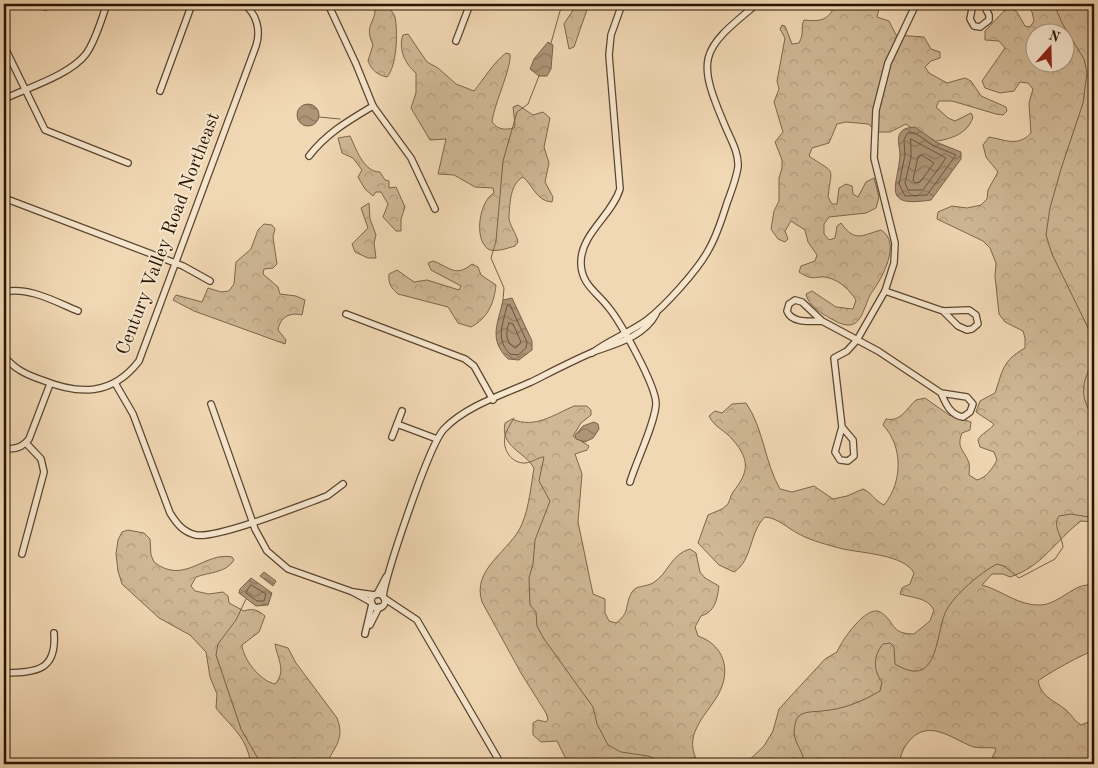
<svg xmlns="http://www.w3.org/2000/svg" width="1098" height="768" font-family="'Old Standard TT',serif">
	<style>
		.forest { fill: url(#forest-crowns); stroke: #7c664a; fill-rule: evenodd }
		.water { fill: url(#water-waves); stroke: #786147 }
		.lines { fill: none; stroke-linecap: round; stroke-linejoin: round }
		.shore { stroke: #6a543c; stroke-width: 1 }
		.stream { stroke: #786147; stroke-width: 1 }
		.minor-casing { stroke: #5a452d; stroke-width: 8 }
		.minor { stroke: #f6e6ce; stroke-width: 5.5 }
		.labels { text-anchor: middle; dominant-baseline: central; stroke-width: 4; stroke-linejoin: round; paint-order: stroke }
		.street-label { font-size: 19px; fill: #281400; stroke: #f6e6ce }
	</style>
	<defs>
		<pattern id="forest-crowns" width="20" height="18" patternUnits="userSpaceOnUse" patternTransform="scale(1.25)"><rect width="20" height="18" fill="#cfb795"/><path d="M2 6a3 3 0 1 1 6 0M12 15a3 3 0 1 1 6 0" fill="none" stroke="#b29c7f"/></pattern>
		<pattern id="water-waves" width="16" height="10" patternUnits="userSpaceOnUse" patternTransform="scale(1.25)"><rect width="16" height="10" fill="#ad9577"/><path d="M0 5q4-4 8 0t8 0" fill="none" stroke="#8d785f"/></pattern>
	</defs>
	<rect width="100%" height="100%" fill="#f1d8b4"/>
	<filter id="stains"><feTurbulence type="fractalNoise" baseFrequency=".004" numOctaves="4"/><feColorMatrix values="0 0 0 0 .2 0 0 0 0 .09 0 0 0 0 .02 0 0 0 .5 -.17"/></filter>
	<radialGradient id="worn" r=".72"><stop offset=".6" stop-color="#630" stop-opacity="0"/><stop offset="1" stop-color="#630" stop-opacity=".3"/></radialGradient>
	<g class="forest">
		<polygon points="28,4 56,4 46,11"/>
		<path d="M375 4H387C389 9 394 13 395 17 398 32 397 66 387 77 378 75 372 71 368 61L373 45C363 23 377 24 375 4Z"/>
		<polygon points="577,4 589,4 574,47 569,49 564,24"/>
		<path d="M835 4H880L877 17 889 21 896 35 924 37 931 49 940 52V58L931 61 925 67 929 73 947 83 965 78 971 81 981 96 1006 107 1007 111 1003 115 996 114 952 101H939L936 107 948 118 955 121 971 113 973 117C967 136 947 140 930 142L906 124 890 132H879L868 124 846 122 837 124 829 143 812 148 809 156C836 175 832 164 828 197L832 204H837L839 188 846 184 852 186 853 194 858 197 866 182 874 178 879 197 876 208 866 213 829 217 824 224V234L829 240 835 238 837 226 841 223C855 243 862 235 881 230 902 243 882 278 872 292 865 301 863 326 848 325 840 325 830 318 823 314 816 309 807 302 806 294L812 291 836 307 853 309 856 300C850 291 841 281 829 278 817 274 815 283 799 272L801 266 815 261 817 255 808 242 805 230 791 221 785 231 788 239 785 242 778 239 771 229 774 211 779 201V178L782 168V160L775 142 783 132 774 102 779 89 777 81 785 38 780 29 782 25 785 26 792 44 799 43C805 32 800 28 804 20 820 22 830 20 835 4Z"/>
		<path d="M1025 4H1094V522L1081 521C1056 540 1042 567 1010 577L1003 574H992L982 585C1001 590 1019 606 1040 605 1054 605 1067 592 1079 587 1083 585 1089 585 1094 584V651C1086 652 1045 675 1038 681 1041 697 1055 701 1066 710 1072 715 1074 721 1081 725L1094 720V754L1089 759V764H989L996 750 995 748C987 747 978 749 971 746 951 738 929 719 910 740 904 747 900 754 900 764H745L764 746 773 731 779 709 825 659 837 652C841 641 867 604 880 612 896 621 889 634 914 634L930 621 934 610C927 597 912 598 900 594L902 588 910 584 914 573C905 555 862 553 843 549 828 545 812 541 799 534 787 528 778 518 765 517 749 532 753 560 734 572L719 565 698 543 708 515C714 512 722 510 726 506 730 503 730 496 733 492 748 473 751 461 733 440 726 431 714 427 709 416L715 411 722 413 732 404 746 403C764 429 764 461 780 489L792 492 814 486 833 499 847 496 863 489C872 493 875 501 884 505 903 482 903 446 883 425L886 419C901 422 906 409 916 400L925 398 949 415 971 422 970 430 962 433C956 449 964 449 969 463 970 466 969 471 969 475L977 480C987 477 992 469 997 460L994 452 980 447 978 440C982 432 990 431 994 424L976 412 980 401 995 393C1003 370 1002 361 1025 348V338L1023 331 1005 322 999 314 995 276 996 263 990 248 983 241 937 219 938 212 952 206 967 208 981 205 987 199 988 190 998 172 986 157 983 145 989 137C1006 140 1018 147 1031 133L1029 103 1033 89 1028 83 1020 82 1014 91 1000 93 985 88 982 81 1005 48 999 41 985 40V31L1004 11 1011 8 1017 12 1025 26 1030 27 1034 21 1032 12ZM1036 32H1066V62H1036Z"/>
		<path d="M408 34 427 62 438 68 456 84 474 91C484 79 493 63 506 53L510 54C512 67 494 104 492 122 498 130 505 130 514 128L515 124 513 107 518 105 533 115 543 112 550 118 544 147 549 163 545 182 553 197 552 202C536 201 533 185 523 177 510 184 510 203 509 216 508 224 517 234 518 242L515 246C508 248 494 253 488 249 473 238 480 200 494 193L493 188 475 187 454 175 438 174 446 139 430 140 411 108 416 93V73C405 64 398 49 403 35Z"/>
		<path d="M350 136C356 148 363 172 380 172L385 180 389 181V188L396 187 405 207 401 219V231H396L383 217 388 204 381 192H376L373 196 365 189 358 177 362 170 353 158 342 153 338 138Z"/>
		<polygon points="369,203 370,219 376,235 374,243 376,258 368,258 355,252 352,244 368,228 361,208"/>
		<path d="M264 224 272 225 275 229 273 237 277 264 273 268 264 269 263 274 278 287 280 294 296 296 305 300 302 315C290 312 280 317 278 330L286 340 285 344 194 311 173 300 176 295 202 302 208 288 221 292 229 291 234 284 236 262 251 249 258 230Z"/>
		<path d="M433 261C450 267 455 278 472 264L478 267 481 275 496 285C494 303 488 318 471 327L458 323 448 307 398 294C391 288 388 283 389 274L397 270 414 282 427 280 459 290 461 286 431 270 428 263Z"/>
		<path d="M574 406H587L591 410V415L581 423 573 436 589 446 587 450 575 454 582 474 578 522 593 594 605 599V613L609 621 616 623C631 612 624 605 632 592 636 585 646 587 653 583 668 574 671 554 690 549L696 553 700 572 705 578 719 586C717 600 715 612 701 616L695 627 698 636C724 645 732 670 718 695 705 717 681 736 699 764H553L555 761 563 762 565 757 557 741 541 742 533 735V723L538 720 546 722 548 719 546 713 521 673 482 602C471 568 511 551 522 524 529 507 531 486 534 468 524 451 500 447 505 423L512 419C535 429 553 415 574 406Z"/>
		<path d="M128 530 144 533 150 539 151 555 154 562C184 586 205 551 232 557L234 560C226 573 210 572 196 577L191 586 195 591 209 594 223 592 228 596 229 603 244 611C253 608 258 610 265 616L259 632 242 645C243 659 260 681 275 684 287 671 277 658 275 644L288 648 296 663 337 718C345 738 335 747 326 764H251C246 736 233 729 216 708L217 694 210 677 206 652 190 635 159 618 122 584 118 571 116 554 118 540 122 532Z"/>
	</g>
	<g class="water">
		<polygon points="548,42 553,45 551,69 547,76 539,76 530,69 534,59"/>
		<circle cx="308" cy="115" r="11"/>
		<path d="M915 127 936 142 961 152V159L931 200C880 208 898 186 900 155 900 147 896 138 901 132 905 127 910 128 915 127Z"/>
		<path d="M512 298 532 341V350L519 360 508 359C488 339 498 324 503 300Z"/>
		<polygon points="594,422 598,424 599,429 593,438 585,442 576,439 575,435 583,426"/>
		<polygon points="264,572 276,581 273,586 260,576"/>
		<polygon points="251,578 272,593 268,605 256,606 239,593 240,589"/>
	</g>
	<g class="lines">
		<g class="shore">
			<polygon points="908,133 915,133 934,146 956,155 927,195 905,196 899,184 905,155 904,140"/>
			<polygon points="911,139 946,158 923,190 908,190 905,183 911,157"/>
			<polygon points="922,155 934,163 920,182 915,183 913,180 918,157"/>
			<path d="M510 305 527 342 526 348 518 355 510 354C495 339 503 324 507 306Z"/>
			<path d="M509 323 513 324 521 342 516 348C506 345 505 332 509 323Z"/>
			<polygon points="251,585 266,594 264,601 257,601 246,593"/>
		</g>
		<g class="stream">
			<polyline points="1054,4 1062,23 1084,59 1087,73 1083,103 1061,169 1050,208 1046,235 1052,254 1094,340"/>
			<polyline points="551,43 562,4"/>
			<polyline points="319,117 340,119"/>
			<polyline points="503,300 504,288 491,258 496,241 503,161 517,112 528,104 539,76"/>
			<path d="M1094 361C1081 382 1079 397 1094 418"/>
			<path d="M514 418C511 423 507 429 505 436 502 449 511 464 526 463 533 462 538 457 544 457L539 481 550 501 535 540 533 564 529 578 530 605 536 612 537 626 544 639 593 707 597 724 608 745 621 752 648 756 670 764"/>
			<polyline points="246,599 236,620 218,644 216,655 241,729 261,764"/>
			<path d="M804 764C805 753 794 744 794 731 795 726 795 720 799 716 804 711 815 712 822 711 844 709 861 702 880 691L882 682C873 670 873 656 883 644L890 643 894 647 895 664C939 691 935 634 946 611 954 595 981 572 997 564L1004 566 1019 578 1055 559 1063 547C1062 536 1052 526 1059 516L1071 514 1094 518"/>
		</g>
		<defs>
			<g id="minor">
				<polyline points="328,4 356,64 373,106 411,158 435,209"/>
				<path d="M622 4 611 35 609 55 620 189C612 215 582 233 581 261 580 284 597 292 609 308 621 323 655 384 656 403 656 421 636 462 630 482"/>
				<polyline points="973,4 970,19 974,26 980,27 989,20 989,15 983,4"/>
				<polyline points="456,41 470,4"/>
				<polyline points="4,46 45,130 128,163"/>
				<polyline points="160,91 192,4"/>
				<path d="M4 99C27 88 70 75 86 54 96 40 101 20 107 4"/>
				<path d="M309 156C327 133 348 121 373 106"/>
				<polyline points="4,198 183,266 210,281"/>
				<polyline points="885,291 943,311 969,310 976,315 978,324 972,329 967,330 958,326 943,311"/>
				<path d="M4 292C28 286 56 302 78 311"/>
				<polyline points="346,314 465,359 474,366 493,400"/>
				<path d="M822 321C811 321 792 324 787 311L789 304 795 300 802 302 822 321 878 351 941 393 967 397 973 404 970 412 963 417C950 415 946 404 941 393"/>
				<path d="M592 353C609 340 629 333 647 320 665 306 698 270 709 249 717 235 722 219 727 203 731 192 736 180 738 167 739 153 731 140 726 128 696 58 699 51 757 4"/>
				<path d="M4 356C14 369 27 375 42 380 79 395 112 396 139 361L256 46C261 31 257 14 244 4"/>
				<path d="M115 383 133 414 170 513C177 524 183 532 196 535 217 539 302 505 327 496L343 484"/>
				<polyline points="211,404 255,529 267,551 288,569 353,592 371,602"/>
				<polyline points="397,424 437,439"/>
				<polyline points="842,427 853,440 854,456 848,461 840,460 835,452 842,427 834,358 847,351 857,340 885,291 894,263 895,243 874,158 876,110 888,63 916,4"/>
				<polyline points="392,437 402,411"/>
				<path d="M4 448C14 450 23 447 29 439L50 384"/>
				<polyline points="22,554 44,472 41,459 26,443"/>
				<polyline points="353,592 375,595"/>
				<polyline points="377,594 386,577"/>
				<circle cx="378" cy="601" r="7"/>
				<path d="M383 596C387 571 429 445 444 429 466 406 502 395 531 382 551 372 572 361 593 352 615 344 644 337 656 314"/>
				<polyline points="384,598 417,620 501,764"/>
				<polyline points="370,625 379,607"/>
				<polyline points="365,634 372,604"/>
				<path d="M4 673C35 672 57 672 54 633"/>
			</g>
		</defs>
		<use href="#minor" class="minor-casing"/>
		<use href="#minor" class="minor"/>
	</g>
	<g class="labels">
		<g class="street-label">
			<text transform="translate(169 234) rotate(-69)">Century Valley Road Northeast</text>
		</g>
	</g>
	<rect width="1098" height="768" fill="none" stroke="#f1d8b4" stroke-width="20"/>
	<rect x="5" y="5" width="1088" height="758" fill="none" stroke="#281400" stroke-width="2.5"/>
	<rect x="10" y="10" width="1078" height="748" fill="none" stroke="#281400"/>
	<g transform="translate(1050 48) rotate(20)"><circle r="24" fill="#f6e6ce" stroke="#a4927c"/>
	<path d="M0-4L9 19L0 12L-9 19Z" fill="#8f2418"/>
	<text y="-8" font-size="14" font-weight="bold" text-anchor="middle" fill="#281400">N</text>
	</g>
	<rect width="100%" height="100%" filter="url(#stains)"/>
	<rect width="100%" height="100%" fill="url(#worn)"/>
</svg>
